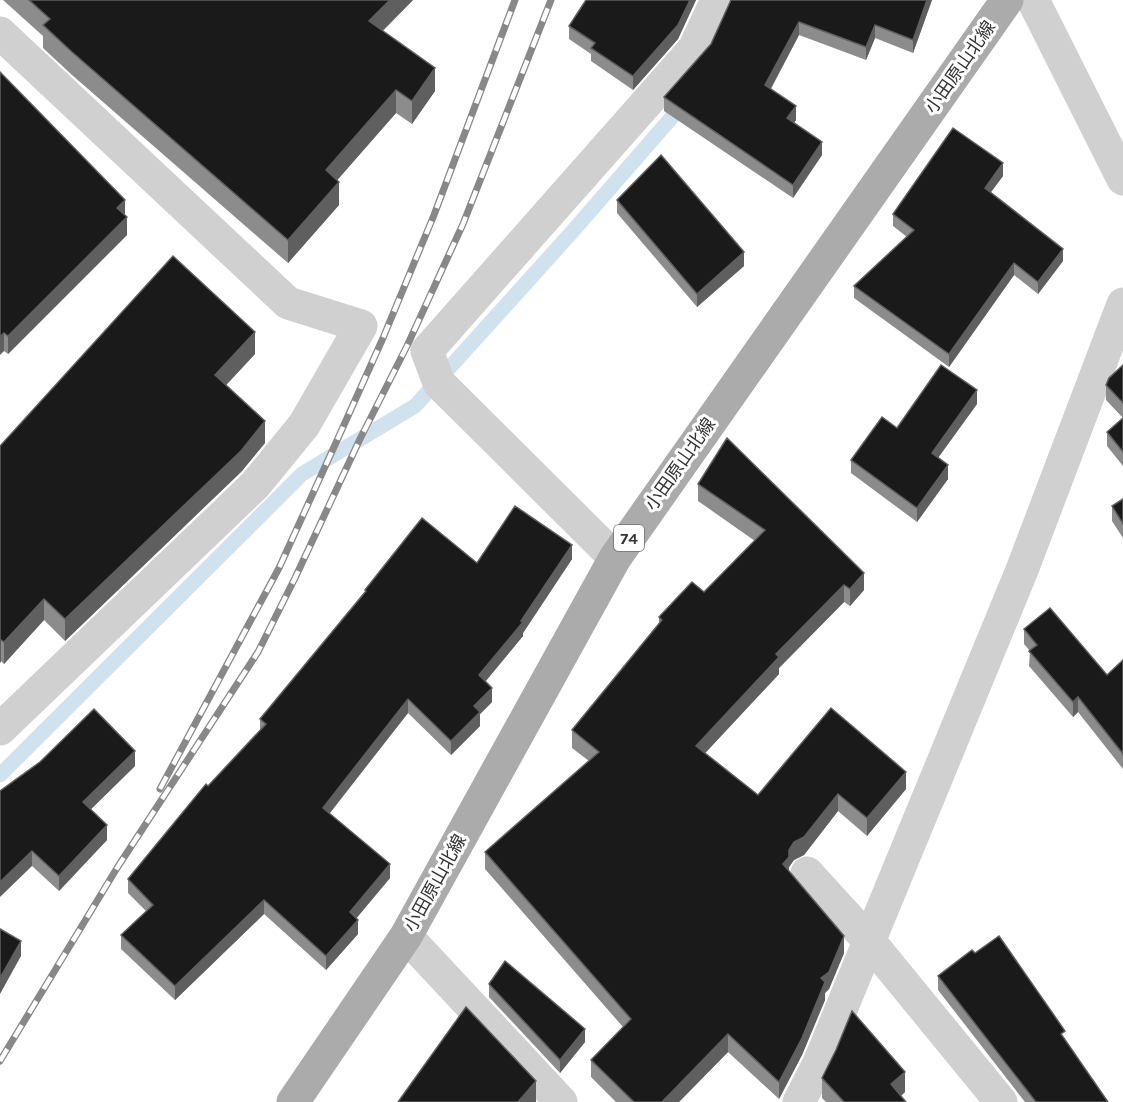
<svg xmlns="http://www.w3.org/2000/svg" width="1123" height="1102" font-family="Karla,'Noto Sans JP',sans-serif">
	<style>
		.lines { fill: none; stroke-linecap: round; stroke-linejoin: round }
		.stream { stroke: #cfe2ee; stroke-width: 15 }
		.minor { stroke: #d0d0d0; stroke-width: 33 }
		.major { stroke: #ababab; stroke-width: 33 }
		.rail-casing { stroke: #888; stroke-width: 7 }
		.rail { stroke: #fff; stroke-width: 4.5; stroke-dasharray: 14; stroke-linecap: butt }
		.wall { fill: #8c8c8c }
		.shaded-wall { fill: #5f5f5f }
		.building { fill: #1a1a1a; stroke: #5f5f5f; stroke-width: 1.5 }
		.labels { text-anchor: middle; dominant-baseline: central; stroke-width: 6; stroke-linejoin: round; paint-order: stroke }
		.shield { fill: #fff; stroke: #707070; stroke-width: 1.5 }
		.shield-label { font-size: 16px; font-weight: bold; fill: #333 }
		.street-label { font-size: 18px; fill: #333; stroke: #fff }
	</style>
	<rect width="100%" height="100%" fill="#fff"/>
	<g class="lines">
		<polyline class="stream" points="0,775 302,474 415,406 572,232 686,101"/>
		<g class="minor">
			<polyline points="1033,0 1123,179"/>
			<polyline points="0,33 288,303 361,326 304,425 255,485 0,729"/>
			<polyline points="615,558 439,383 427,351 694,49 717,0"/>
			<polyline points="807,873 870,942 1001,1102"/>
			<polyline points="406,936 561,1102"/>
			<polyline points="799,1102 819,1063 1022,570 1123,304"/>
		</g>
		<polyline class="major" points="293,1102 406,936 615,558 1007,0"/>
		<defs>
			<g id="rail">
				<polyline points="160,789 279,568 339,436 383,338 434,215 515,0"/>
				<polyline points="0,1061 117,868 258,652 295,578 360,439 407,346 463,224 551,0"/>
			</g>
		</defs>
		<use href="#rail" class="rail-casing"/>
		<use href="#rail" class="rail"/>
	</g>
	<g class="wall">
		<polygon points="3,0 413,0 383,31 435,91 412,124 396,113 337,180 339,205 288,263 72,75 43,48 43,36"/>
		<polygon points="586,0 696,0 678,39 633,90 591,61 591,54 569,39 569,26"/>
		<polygon points="731,0 932,0 913,53 875,38 866,60 799,35 771,89 796,120 794,123 822,155 793,198 664,111 664,97 711,44"/>
		<polygon points="0,73 125,216 127,235 8,354 4,351"/>
		<polygon points="1003,176 991,192 1063,261 1038,294 1014,275 949,367 854,298 854,286 907,237 893,226 893,214"/>
		<polygon points="617,200 744,266 697,307 617,213"/>
		<polygon points="255,354 226,385 265,443 241,472 65,641 44,620 4,664 1,661 0,663 0,446"/>
		<polygon points="1123,365 1123,466 1107,446 1107,432 1123,418 1106,400 1106,385"/>
		<polygon points="977,404 938,458 948,479 917,522 851,473 851,460 897,428"/>
		<polygon points="698,484 864,590 850,606 844,602 779,668 779,674 705,753 758,795 906,789 867,836 838,811 804,855 794,860 789,867 789,872 844,953 829,989 825,993 825,1000 802,1055 779,1099 728,1052 679,1102 616,1102 591,1077 591,1060 623,1027 485,869 485,852 589,761 572,748 572,730 659,623 659,617 704,592 755,541 698,501"/>
		<polygon points="1123,499 1123,538 1112,521 1112,506"/>
		<polygon points="572,559 523,633 523,636 486,681 492,702 480,714 480,726 451,755 408,713 329,813 390,878 356,918 358,934 326,970 264,914 175,1000 121,949 121,935 146,911 128,893 128,879 208,786 260,731 260,719 365,592 365,590 477,563"/>
		<polygon points="1024,629 1107,675 1123,660 1123,769 1078,712 1073,717 1029,666 1030,651 1024,644"/>
		<polygon points="135,766 91,809 107,840 59,891 32,866 0,791"/>
		<polygon points="975,953 1065,1039 1108,1102 1025,1102 938,990 938,976"/>
		<polygon points="489,984 585,1042 560,1073 489,997"/>
		<polygon points="822,1078 905,1092 901,1096 906,1102 826,1102 822,1098"/>
	</g>
	<g class="shaded-wall">
		<polygon points="390,0 413,0 369,44 369,21"/>
		<polygon points="690,0 696,0 678,39 633,90 633,76"/>
		<polygon points="927,0 932,0 913,53 913,40"/>
		<polygon points="799,22 799,35 765,99 765,85"/>
		<polygon points="875,25 875,38 866,60 866,47"/>
		<polygon points="435,68 435,91 412,124 412,101"/>
		<polygon points="396,90 396,113 326,193 326,170"/>
		<polygon points="796,106 796,120 787,132 787,118"/>
		<polygon points="822,142 822,155 793,198 793,185"/>
		<polygon points="1003,163 1003,176 985,200 985,188"/>
		<polygon points="339,182 339,205 288,263 288,240"/>
		<polygon points="125,200 125,218 117,208"/>
		<polygon points="127,217 127,235 8,354 8,336"/>
		<polygon points="1063,249 1063,261 1038,294 1038,282"/>
		<polygon points="744,252 744,266 697,307 697,294"/>
		<polygon points="1014,263 1014,275 949,367 949,354"/>
		<polygon points="255,332 255,354 215,397 215,375"/>
		<polygon points="4,333 4,351 0,355 0,337"/>
		<polygon points="977,390 977,404 932,466 932,453"/>
		<polygon points="265,421 265,443 241,472 65,641 65,619"/>
		<polygon points="948,465 948,479 917,522 917,508"/>
		<polygon points="572,545 572,559 523,633 523,636 479,689 479,675 521,621"/>
		<polygon points="864,573 864,590 850,606 850,589"/>
		<polygon points="844,585 844,602 779,668 779,674 696,763 696,746 776,654"/>
		<polygon points="44,599 44,620 4,664 4,642"/>
		<polygon points="1,640 1,661 0,663 0,641"/>
		<polygon points="492,688 492,702 480,714 480,726 451,755 451,741 474,706"/>
		<polygon points="1078,697 1078,712 1073,717 1073,702"/>
		<polygon points="408,699 408,713 323,822 323,808"/>
		<polygon points="135,751 135,766 83,817 83,802"/>
		<polygon points="906,772 906,789 867,836 867,818"/>
		<polygon points="838,794 838,811 804,855 794,860 789,867 789,874 783,864 789,850 794,842"/>
		<polygon points="107,825 107,840 59,891 59,876"/>
		<polygon points="32,851 32,866 0,897 0,882"/>
		<polygon points="390,864 390,878 350,926 350,912"/>
		<polygon points="264,900 264,914 175,1000 175,986"/>
		<polygon points="358,920 358,934 326,970 326,956"/>
		<polygon points="844,936 844,953 829,989 825,993 825,1000 802,1055 779,1099 779,1082 821,978"/>
		<polygon points="21,941 21,956 0,994 0,978"/>
		<polygon points="585,1029 585,1042 560,1073 560,1060"/>
		<polygon points="728,1034 728,1052 679,1102 662,1102"/>
		<polygon points="905,1072 905,1092 894,1102 891,1084"/>
		<polygon points="536,1081 536,1102 518,1102"/>
	</g>
	<g class="building">
		<polygon points="29,0 390,0 369,21 435,68 412,101 396,90 326,170 339,182 288,240 72,52 43,25 50,19"/>
		<polygon points="586,0 690,0 678,25 633,76 591,48 595,43 569,26"/>
		<polygon points="731,0 927,0 913,40 875,25 866,47 799,22 765,85 796,106 787,118 822,142 793,185 664,97 711,44"/>
		<polygon points="0,72 125,200 117,208 127,217 8,336 4,333 0,337"/>
		<polygon points="953,128 1003,163 985,188 1063,249 1038,282 1014,263 949,354 854,286 914,230 893,214"/>
		<polygon points="661,155 744,252 697,294 617,200"/>
		<polygon points="173,256 255,332 215,375 265,421 241,451 65,619 44,599 4,642 1,640 0,641 0,446"/>
		<polygon points="941,365 977,390 932,453 948,465 917,508 851,460 882,417 897,428"/>
		<polygon points="1123,365 1123,403 1106,385 1109,378"/>
		<polygon points="1123,418 1123,452 1107,432"/>
		<polygon points="727,438 864,573 850,589 844,585 776,654 779,657 696,746 758,795 831,708 906,772 867,818 838,794 804,837 794,842 789,850 789,857 783,864 844,936 829,972 821,978 825,982 802,1038 779,1082 728,1034 662,1102 634,1102 591,1060 631,1019 485,852 599,752 572,730 662,620 659,617 692,582 704,592 765,530 698,484"/>
		<polygon points="1123,499 1123,524 1112,506"/>
		<polygon points="515,506 572,545 521,621 523,622 479,675 492,688 474,706 480,712 451,741 408,699 323,808 390,864 350,912 358,920 326,956 264,900 175,986 121,935 153,905 128,879 206,784 208,786 266,724 260,719 366,591 365,590 422,518 477,563"/>
		<polygon points="1050,608 1107,675 1123,660 1123,754 1078,697 1073,702 1029,651 1037,645 1024,629"/>
		<polygon points="94,709 135,751 83,802 107,825 59,876 32,851 0,882 0,791 40,762"/>
		<polygon points="0,929 21,941 0,978"/>
		<polygon points="999,936 1065,1031 1061,1034 1108,1102 1036,1102 938,976 972,950 975,953"/>
		<polygon points="505,961 585,1029 560,1060 489,984"/>
		<polygon points="466,1007 536,1081 518,1102 398,1102"/>
		<polygon points="852,1011 905,1072 891,1084 906,1102 844,1102 822,1078 836,1050"/>
	</g>
	<g class="labels">
		<rect class="shield" x="614" y="525" width="30" height="26" rx="4.5"/>
		<g class="shield-label">
			<text x="629" y="538">74</text>
		</g>
		<g class="street-label">
			<text transform="translate(960 67) rotate(-55)">小田原山北線</text>
			<text transform="translate(680 464) rotate(-55)">小田原山北線</text>
			<text transform="translate(435 883) rotate(-61)">小田原山北線</text>
		</g>
	</g>
</svg>
